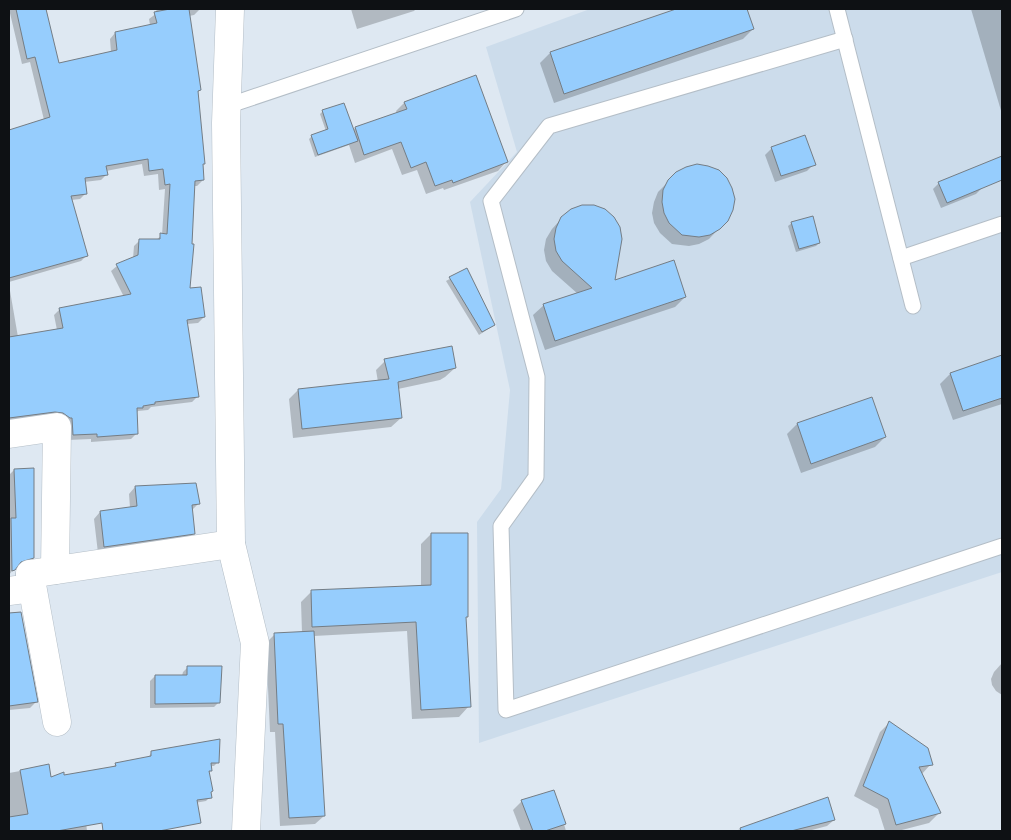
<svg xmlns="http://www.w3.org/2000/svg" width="1011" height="840" font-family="'Roboto Serif',serif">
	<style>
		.built { fill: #ccdceb }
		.shadow { fill: #0003 }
		.building { fill: #96cdfd; stroke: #747d85 }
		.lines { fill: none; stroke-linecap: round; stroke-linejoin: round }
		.service-casing { stroke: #b4bec7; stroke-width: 17 }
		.minor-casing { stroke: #b4bec7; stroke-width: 29 }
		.secondary-casing { stroke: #b4bec7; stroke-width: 29 }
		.service { stroke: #fff; stroke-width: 15 }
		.minor { stroke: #fff; stroke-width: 28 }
		.secondary { stroke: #fff; stroke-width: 28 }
	</style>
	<rect width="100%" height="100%" fill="#dee8f2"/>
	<polygon class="built" points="590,9 1002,9 1002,572 479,743 477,522 501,489 510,390 470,202 517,152 486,47"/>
	<g class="shadow">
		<polygon points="9,9 45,9 58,64 111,52 110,39 115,33 150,25 149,19 157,13 156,9 200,9 194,15 189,16 200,90 197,93 204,163 202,166 203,180 197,186 193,186 189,289 204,317 198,323 187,324 198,396 192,402 151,407 148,410 138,411 136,413 137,433 131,439 91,442 91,439 68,440 9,423 9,285 18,337 57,330 54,315 60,309 124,297 111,271 117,266 133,259 134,246 140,240 155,241 162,235 165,189 159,190 158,174 144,176 142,164 106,171 106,175 101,180 84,182 86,193 80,199 71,200 87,255 81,261 9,282 9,132 44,120 30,62 22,64"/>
		<polygon points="351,9 416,9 414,11 357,29"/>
		<polygon points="680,9 746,9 753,29 743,39 554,103 540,63 550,53"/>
		<polygon points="971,9 1002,9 1002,114"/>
		<polygon points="404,103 506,162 498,171 444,190 443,188 426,194 417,170 402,175 392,149 355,163 349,145 315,157 309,139 312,136 326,131 320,114 323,111 353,130 355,128 397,114 396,111"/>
		<polygon points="772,148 814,164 807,171 775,182 765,155"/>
		<polygon points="677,173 727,220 709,239 699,244 689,246 672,244 660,233 654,223 652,213 654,202 658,192"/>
		<polygon points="939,183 982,188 976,194 941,208 933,189"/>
		<polygon points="562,218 613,282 685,297 675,307 545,350 533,315 544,305 578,294 552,271 546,261 544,250 546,239 552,229"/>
		<polygon points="792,223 819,243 816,246 796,252 788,226"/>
		<polygon points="467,269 494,325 479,335 446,281"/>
		<polygon points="1002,356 1002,404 953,420 940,384 950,374"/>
		<polygon points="385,361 455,368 445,377 440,380 398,389 401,418 391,427 293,438 289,399 298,390 378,382 376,370"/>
		<polygon points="871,398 885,437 875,447 801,473 787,434 797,424"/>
		<polygon points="14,470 33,557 27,563 16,566 9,575 9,475"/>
		<polygon points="135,487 198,504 191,511 194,533 187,540 98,553 94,519 100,512 130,508 129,494"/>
		<polygon points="431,534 467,616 464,619 469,706 459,717 412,719 407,631 314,636 324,816 315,824 280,826 275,732 270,732 266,643 275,634 302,633 301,602 311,592 421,586 421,544"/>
		<polygon points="20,612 36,702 30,708 9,710 9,613"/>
		<polygon points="1002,663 1002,695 996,691 992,685 991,679 994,672"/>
		<polygon points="188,667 219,702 214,707 150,708 150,681 155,676 182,676 183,672"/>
		<polygon points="890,722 931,764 921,775 939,813 929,823 898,831 885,831 878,809 854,796 880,732"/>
		<polygon points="151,753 218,762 214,766 210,766 211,770 209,773 210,797 206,801 86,822 87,831 22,831 20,825 9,826 9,773 48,766 51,778 113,767 116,764 148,758"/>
		<polygon points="827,799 834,820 827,826 808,831 735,831"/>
		<polygon points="522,801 564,824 566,831 521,831 513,810"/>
	</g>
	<g class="building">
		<polygon points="16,9 46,9 59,63 117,50 115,32 157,23 154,12 170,9 189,9 201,90 198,91 205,164 203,164 204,180 195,181 192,244 194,244 190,288 201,287 205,317 187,320 199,397 155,402 155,404 143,406 143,408 137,408 138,434 97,437 97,434 73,435 72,418 70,418 63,413 55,412 9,418 9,337 63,328 59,308 131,294 116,264 138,255 139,239 160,239 160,233 167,234 170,184 165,185 163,169 149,171 148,159 106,166 108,175 85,178 87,194 71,196 88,256 9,278 9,130 50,117 35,57 27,59"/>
		<polygon points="676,9 747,9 754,29 564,94 550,52"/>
		<polygon points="476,75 508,162 453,183 452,180 435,186 426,162 411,168 401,142 364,155 355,127 407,109 404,102"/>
		<polygon points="344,103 358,141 318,155 311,135 328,129 322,110"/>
		<polygon points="805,135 816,165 781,176 771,147"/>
		<polygon points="1002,156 1002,180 947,203 938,182"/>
		<polygon points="697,164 708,166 719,170 727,178 732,188 735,199 733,210 728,221 720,229 710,235 699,237 682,235 669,223 664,213 662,202 663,190 668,180 676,172 686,167"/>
		<polygon points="582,205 594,205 605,209 614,217 620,227 622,239 615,280 674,260 686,297 555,341 543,304 592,288 562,261 556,251 554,239 556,228 561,217 571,209"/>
		<polygon points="813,216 820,243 799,249 791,222"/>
		<polygon points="467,268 495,325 482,332 449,277"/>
		<polygon points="452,346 456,368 398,382 402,418 302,429 298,389 389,379 384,359"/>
		<polygon points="1002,355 1002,398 963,411 950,373"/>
		<polygon points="872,397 886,437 811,464 797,423"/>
		<polygon points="34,468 34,558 21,562 15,570 12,571 11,518 16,518 14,469"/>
		<polygon points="196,483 200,504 192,505 195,534 104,547 100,511 137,506 135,486"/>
		<polygon points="431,533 468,533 468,617 466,617 471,707 421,710 416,622 312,627 311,590 431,585"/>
		<polygon points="21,612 38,702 9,706 9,613"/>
		<polygon points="314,631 325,816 289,818 283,724 278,724 274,633"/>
		<polygon points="187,666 222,666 220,703 155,704 155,675 187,675"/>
		<polygon points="889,721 928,748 933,765 919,767 941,813 896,825 888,799 863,786"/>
		<polygon points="220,739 219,763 211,763 212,771 209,771 213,791 211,792 212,798 197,800 201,823 159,831 103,831 102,823 57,831 9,831 9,817 28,814 20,770 49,764 51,777 64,772 64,775 116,766 115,763 151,756 151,751"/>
		<polygon points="554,790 566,824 545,831 533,831 521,800"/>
		<polygon points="828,797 835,820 791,831 741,831 740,828"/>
	</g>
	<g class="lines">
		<defs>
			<g id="service">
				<polyline points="837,9 913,306"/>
				<polyline points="845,39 549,126 491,201 537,377 536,477 501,526 506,710 1002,546"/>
				<polyline points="227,106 516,9"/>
				<polyline points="901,258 1002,224"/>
			</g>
			<g id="minor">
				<polyline points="9,434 57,427 55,570"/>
				<polyline points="30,574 57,722"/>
				<polyline points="9,591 32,588 30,574 231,544"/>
			</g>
			<polyline id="secondary" points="230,9 226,123 231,544 255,643 246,831"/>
		</defs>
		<use href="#service" class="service-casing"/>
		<use href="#minor" class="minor-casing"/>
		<use href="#secondary" class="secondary-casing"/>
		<use href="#service" class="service"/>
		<use href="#minor" class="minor"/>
		<use href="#secondary" class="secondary"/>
	</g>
	<rect width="1011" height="840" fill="none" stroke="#0e1114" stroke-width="20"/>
</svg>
